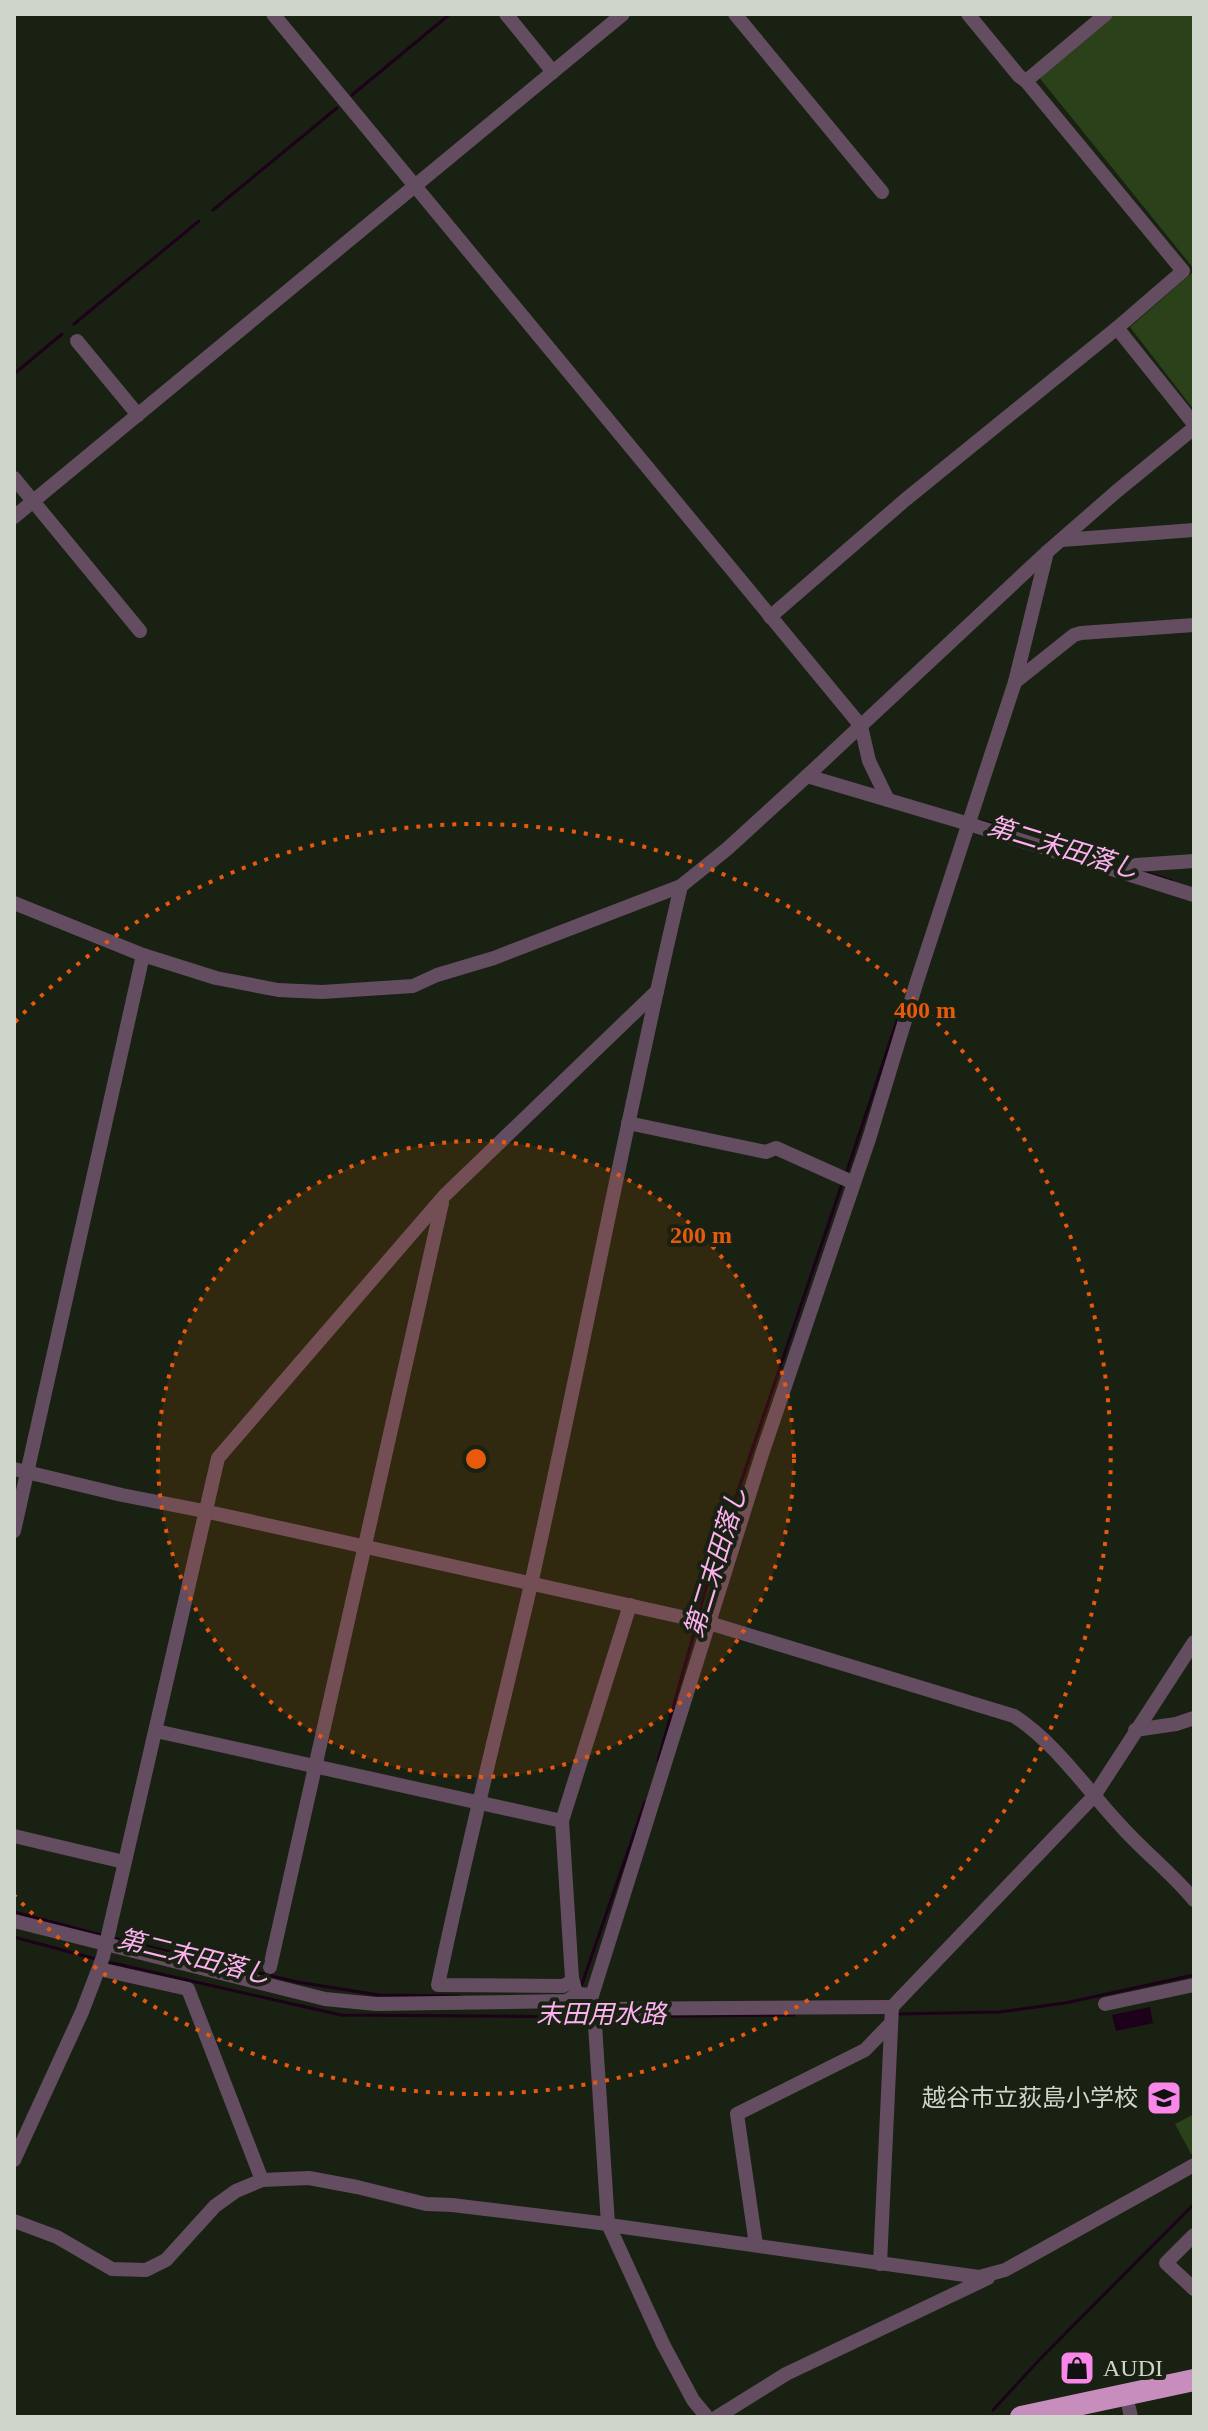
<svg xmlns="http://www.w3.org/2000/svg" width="1208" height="2431" font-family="'Times New Roman','Noto Sans JP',serif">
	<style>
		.green { fill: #2a4119 }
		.water { fill: #1d001a }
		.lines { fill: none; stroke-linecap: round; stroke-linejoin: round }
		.stream { stroke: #1d001a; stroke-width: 3 }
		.minor { stroke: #644d60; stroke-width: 14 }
		.highway { stroke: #c78ebd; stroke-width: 22 }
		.ring { fill: none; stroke: #e8590c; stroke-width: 4; stroke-dasharray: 4 8 }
		.labels { text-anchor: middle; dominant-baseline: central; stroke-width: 8; stroke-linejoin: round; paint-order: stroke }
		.poi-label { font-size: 24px; fill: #cfd5cb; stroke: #182112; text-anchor: end }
		.water-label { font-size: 26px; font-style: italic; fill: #feb0f1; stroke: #182112 }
		.centre { fill: #e8590c; stroke: #182112; stroke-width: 4 }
		.ring-label { font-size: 24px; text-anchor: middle; font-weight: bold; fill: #e8590c; stroke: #182112; stroke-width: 8; stroke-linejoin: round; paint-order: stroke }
	</style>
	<rect width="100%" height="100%" fill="#182112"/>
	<g class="green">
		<polygon points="1114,14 1190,14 1194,19 1194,269 1038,76"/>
		<polygon points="1194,271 1194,410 1130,327"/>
		<polygon points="1194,2114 1194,2153 1191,2154 1175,2124"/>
	</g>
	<polygon class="water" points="1150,2007 1153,2023 1116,2031 1112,2015"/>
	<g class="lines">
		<g class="stream">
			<polyline points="352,95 450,14"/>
			<polyline points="213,210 337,108"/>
			<polyline points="74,324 199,221"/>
			<polyline points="14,374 62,334"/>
			<polyline points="981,821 1012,830"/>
			<polyline points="1141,871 1172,881"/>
			<polyline points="846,1174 903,1003"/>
			<polyline points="699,1614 709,1577 843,1181"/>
			<polyline points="658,1761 696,1626"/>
			<polyline points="14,1912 101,1935"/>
			<polyline points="14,1937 96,1959"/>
			<polyline points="113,1938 297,1982 379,1995 459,1996"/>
			<polyline points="108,1962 341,2015 590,2017"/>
			<polyline points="579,1987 582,1984 645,1802"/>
			<polyline points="897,2014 999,2012 1065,2003 1194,1975"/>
			<polyline points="598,2017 794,2015"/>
			<polyline points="993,2410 1041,2358 1194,2204"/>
		</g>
		<g class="minor">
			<polyline points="273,14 861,726 869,761 888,800"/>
			<polyline points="506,14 553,72"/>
			<polyline points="735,14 882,192"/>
			<polyline points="1026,81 1106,14"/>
			<polyline points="1117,328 1194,424"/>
			<polyline points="77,341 138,415"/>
			<polyline points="14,478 140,631"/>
			<polyline points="14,517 623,14"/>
			<polyline points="1062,540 1194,530"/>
			<polyline points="770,617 905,500 1117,328 1183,271 1026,81 1019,76 968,14"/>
			<polyline points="1015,682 1074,635 1081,633 1194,625"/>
			<polyline points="807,776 969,824 1194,895"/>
			<polyline points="1124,871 1136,865 1194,861"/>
			<polyline points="14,903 143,955 216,978 278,990 322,992 413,986 437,975 494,958 681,886 727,849 807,776 1047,552 1117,491 1194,428"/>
			<polyline points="628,1123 766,1152 776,1148 852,1182"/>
			<path d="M14 1469 122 1495 204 1511 709 1623 1014 1716C1056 1743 1087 1790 1121 1826 1144 1852 1172 1873 1194 1900"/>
			<polyline points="14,1531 143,955"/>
			<polyline points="1135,1730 1176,1724 1194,1718"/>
			<polyline points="156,1731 562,1821"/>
			<polyline points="14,1836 124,1862"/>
			<polyline points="14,1921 325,1999 376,2004 566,2001 578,1994 592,1995"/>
			<polyline points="270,1967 442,1203"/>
			<polyline points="99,1969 188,1989 262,2180"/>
			<path d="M572 1981 563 1986 438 1985C466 1850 500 1718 531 1584 583 1352 626 1118 681 886"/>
			<polyline points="575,1989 572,1978 562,1821 630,1605"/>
			<polyline points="1105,2004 1194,1985"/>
			<polyline points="592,2009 892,2007"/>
			<polyline points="14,2160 82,2012 103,1957 218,1458 445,1195 657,991"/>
			<polyline points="14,2221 57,2237 112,2269 146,2270 166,2260 215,2206 236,2191 262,2180 309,2178 357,2187 426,2204 452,2205 608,2224"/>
			<polyline points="609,2225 979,2277 1005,2270 1194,2165"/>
			<polyline points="1194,2235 1166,2263 1194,2289"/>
			<polyline points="756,2245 737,2114 865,2050 891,2023"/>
			<polyline points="880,2264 892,2007 1094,1796 1194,1642"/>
			<polyline points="1129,2408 1131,2417"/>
			<polyline points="707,2417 693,2400 663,2344 608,2224 595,2025 590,2002 762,1454 869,1139 917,981 1015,682 1047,552"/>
			<polyline points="717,2417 786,2374 988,2278"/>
		</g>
		<polyline class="highway" points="1021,2417 1194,2380"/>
	</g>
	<circle cx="476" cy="1459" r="318" fill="#e8590c" fill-opacity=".12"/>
	<g class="ring">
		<circle cx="476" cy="1459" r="318"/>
		<path d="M15 1022A635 635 0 1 1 15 1896"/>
	</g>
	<defs>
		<symbol id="school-square" viewBox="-11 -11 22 22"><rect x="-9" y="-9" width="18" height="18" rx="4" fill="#f987e9" stroke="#182112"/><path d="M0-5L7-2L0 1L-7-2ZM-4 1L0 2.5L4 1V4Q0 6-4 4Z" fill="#111"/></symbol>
		<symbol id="shop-square" viewBox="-11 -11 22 22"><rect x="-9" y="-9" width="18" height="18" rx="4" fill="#f987e9" stroke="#182112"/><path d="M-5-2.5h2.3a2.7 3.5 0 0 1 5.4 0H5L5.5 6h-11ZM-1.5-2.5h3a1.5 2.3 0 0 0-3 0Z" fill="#111"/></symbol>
	</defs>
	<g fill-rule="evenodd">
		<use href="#school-square" x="1144" y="2078" width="40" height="40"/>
		<use href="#shop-square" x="1057" y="2348" width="40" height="40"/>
	</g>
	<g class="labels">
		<g class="poi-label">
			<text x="1138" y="2098">越谷市立荻島小学校</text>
			<text x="1103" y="2368" text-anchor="start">AUDI</text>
		</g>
		<g class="water-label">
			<text transform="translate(1063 848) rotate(17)">第二末田落し</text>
			<text transform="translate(716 1562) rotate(-73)">第二末田落し</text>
			<text transform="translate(194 1957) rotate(14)">第二末田落し</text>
			<text x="601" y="2014">末田用水路</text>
		</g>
	</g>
	<circle cx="476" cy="1459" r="12" class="centre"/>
	<g class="ring-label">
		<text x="925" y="1018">400 m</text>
		<text x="701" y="1243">200 m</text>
	</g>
	<rect width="1208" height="2431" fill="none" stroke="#cfd5cb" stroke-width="32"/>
</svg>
